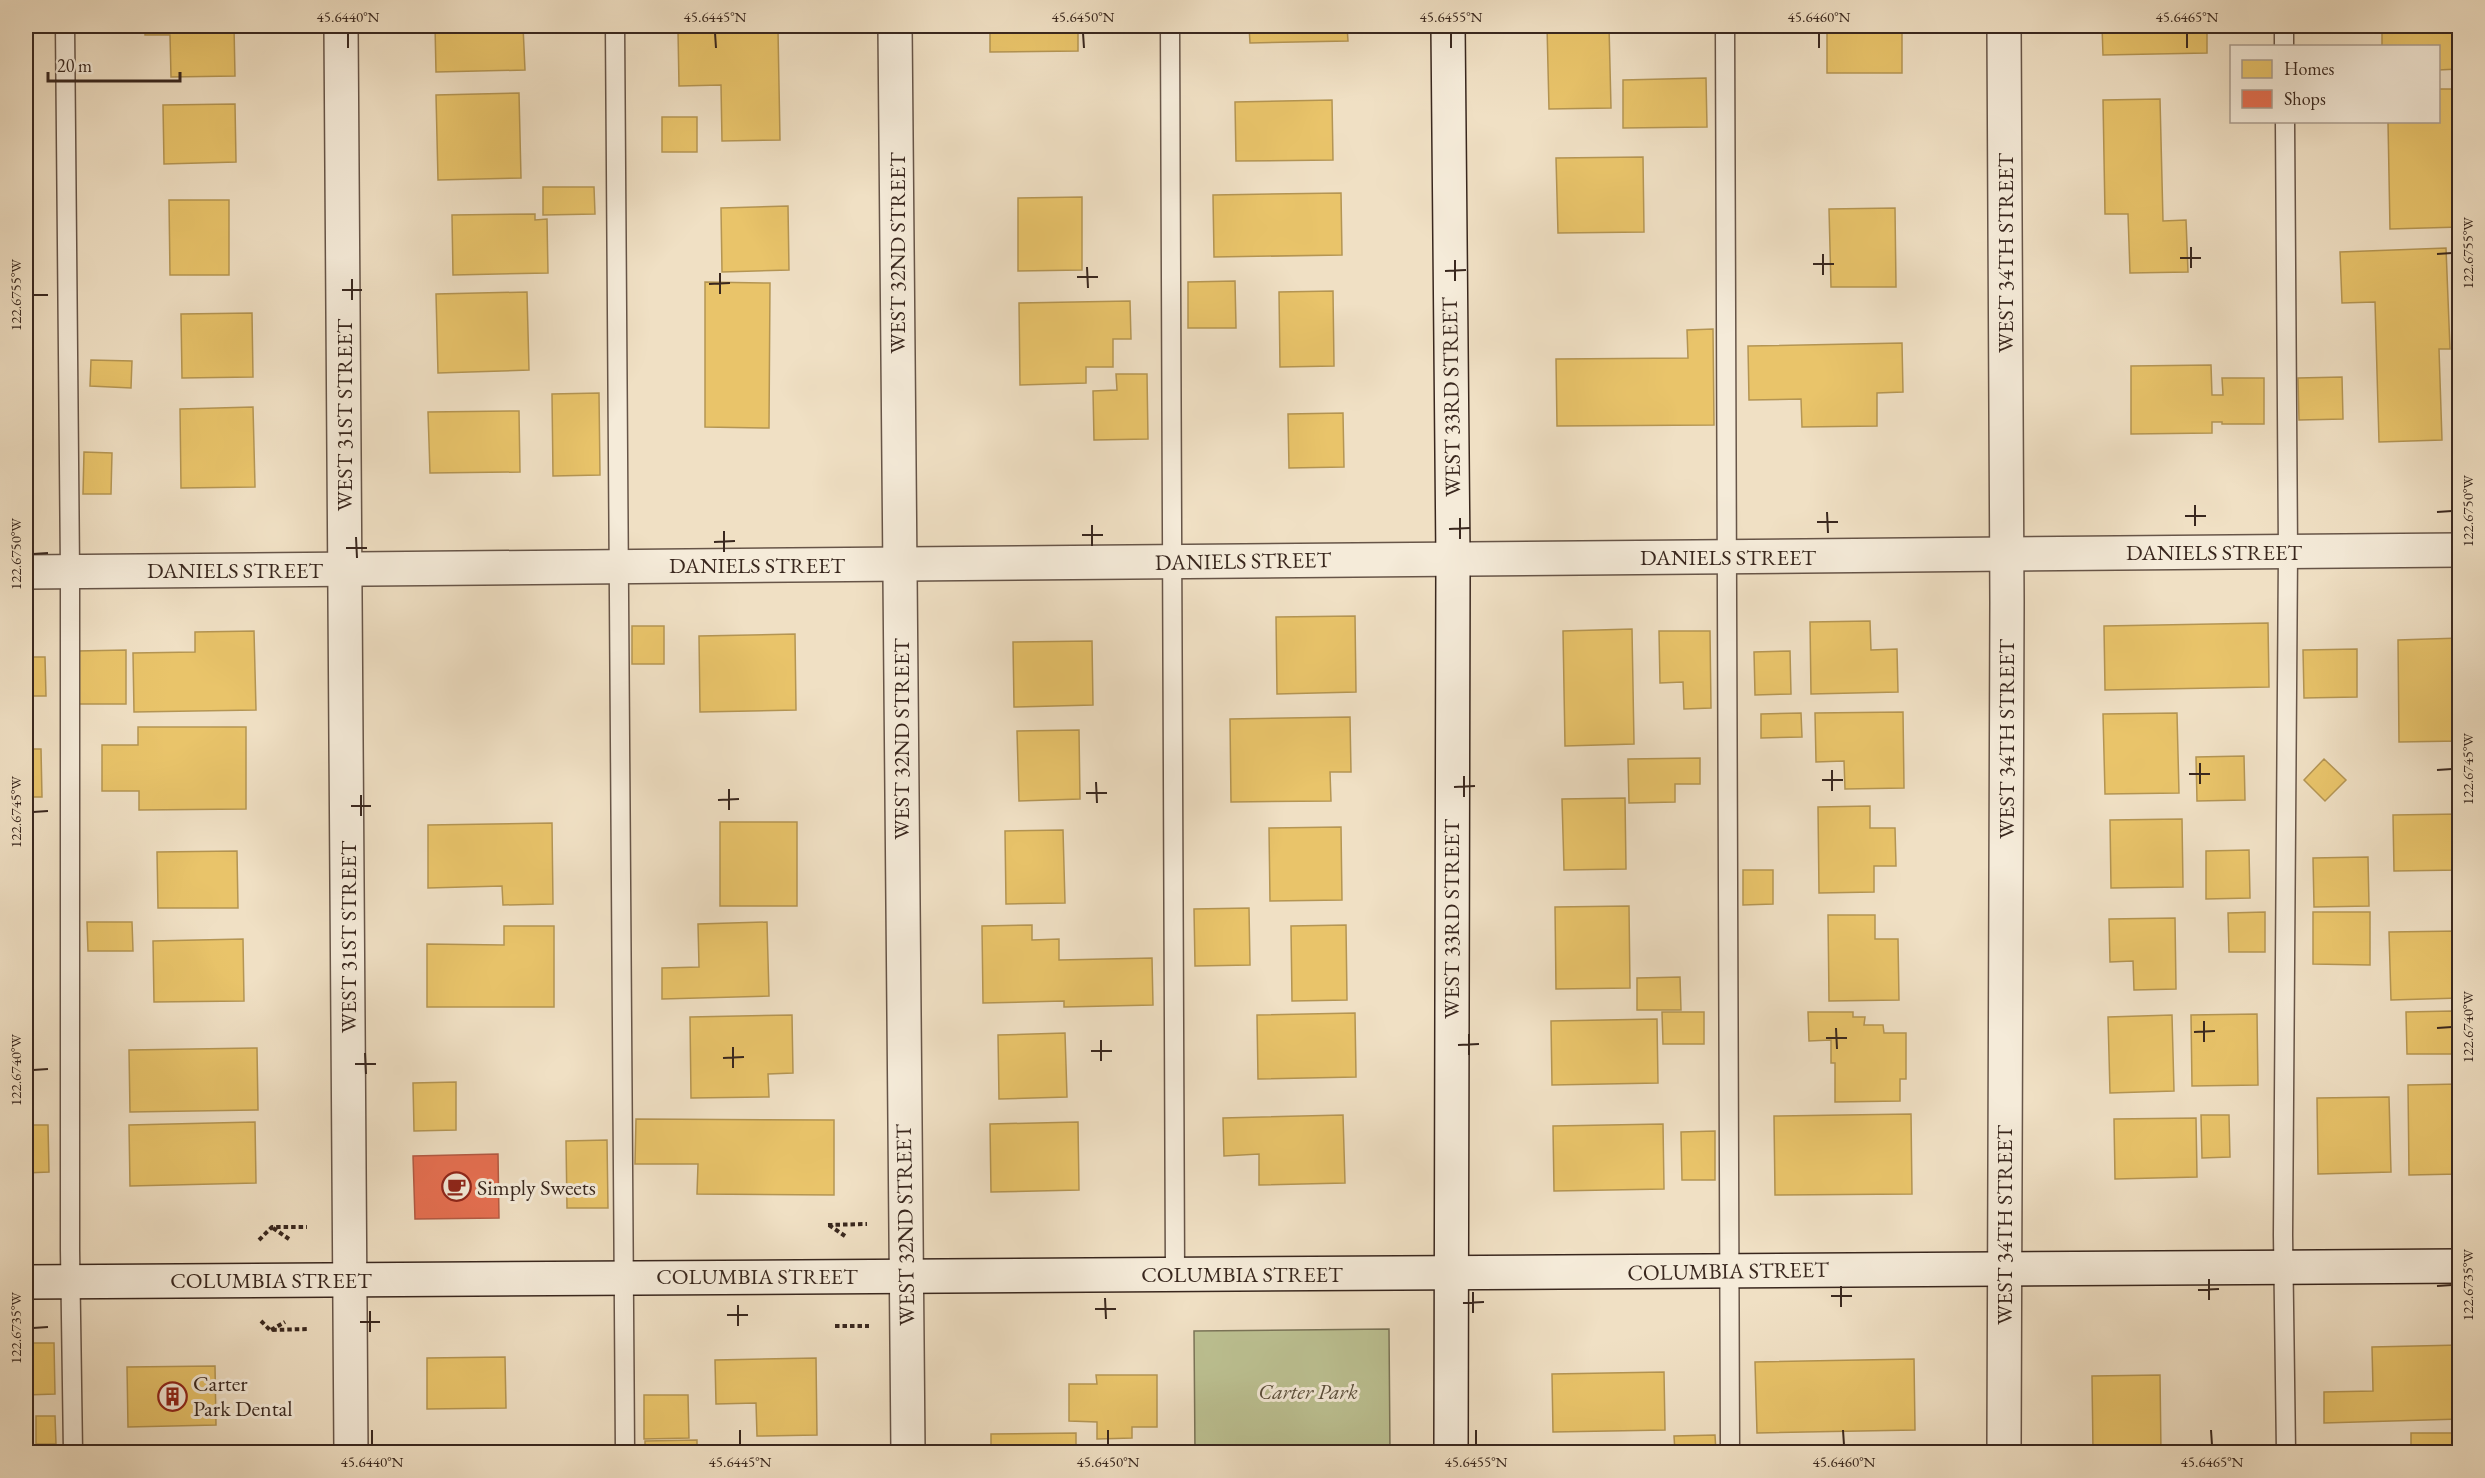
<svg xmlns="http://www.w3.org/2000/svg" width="2485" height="1478" font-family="'EB Garamond',serif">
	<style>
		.green { fill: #bcc192; stroke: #7a7458; stroke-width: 1.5 }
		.homes { fill: #e9c46a; stroke: #b49553; stroke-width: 1.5 }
		.shops { fill: #e76f51; stroke: #b35942; stroke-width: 1.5 }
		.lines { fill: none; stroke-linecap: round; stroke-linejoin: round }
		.lane-casing { stroke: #675548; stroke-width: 21 }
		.street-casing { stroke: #675548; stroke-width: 36 }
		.secondary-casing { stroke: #39271e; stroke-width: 36 }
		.path { stroke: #39271e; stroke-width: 4; stroke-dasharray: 4.5 3; stroke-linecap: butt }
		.lane { stroke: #f5ebd9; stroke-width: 18 }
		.street { stroke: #f5ebd9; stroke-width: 33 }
		.secondary { stroke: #f5ebd9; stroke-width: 33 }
		.ticks { fill: none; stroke: #39271e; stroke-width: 2 }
		.labels { text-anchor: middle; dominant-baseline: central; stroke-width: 6; stroke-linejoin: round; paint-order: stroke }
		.street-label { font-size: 22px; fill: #39271e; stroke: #f5ebd9 }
		.poi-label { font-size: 22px; fill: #39271e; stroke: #f5ebd9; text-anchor: start }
		.park-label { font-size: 22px; font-style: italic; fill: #5a4e3b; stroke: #f5ebd9 }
		.neatline { fill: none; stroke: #39271e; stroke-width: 2 }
		.ticks-label { font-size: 15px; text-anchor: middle; fill: #39271e }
	</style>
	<rect width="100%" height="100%" fill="#f0e0c4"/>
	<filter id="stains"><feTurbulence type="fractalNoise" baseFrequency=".00333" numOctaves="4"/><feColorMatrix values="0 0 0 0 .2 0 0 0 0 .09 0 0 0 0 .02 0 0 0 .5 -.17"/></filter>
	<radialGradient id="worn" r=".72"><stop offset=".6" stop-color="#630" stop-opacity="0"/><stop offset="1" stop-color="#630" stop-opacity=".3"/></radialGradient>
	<polygon class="green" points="1389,1329 1390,1452 1195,1452 1194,1331"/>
	<g class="homes">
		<polygon points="145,26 234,26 235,76 171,77 170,35 145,35"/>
		<polygon points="435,26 523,26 525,70 436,72"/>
		<polygon points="990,26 1078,26 1078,51 990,52"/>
		<polygon points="1249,26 1347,26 1348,41 1250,43"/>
		<polygon points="1547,26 1609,26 1611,108 1549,109"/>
		<rect x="1827" y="26" width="75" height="47"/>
		<polygon points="2102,26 2207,26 2207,53 2103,55"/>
		<polygon points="2382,26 2457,26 2458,69 2438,70 2438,46 2382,46"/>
		<polygon points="778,30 780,140 722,141 721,85 679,86 678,31"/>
		<polygon points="1706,78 1707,127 1623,128 1623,80"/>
		<polygon points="2438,89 2459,89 2460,227 2390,229 2388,122 2438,122"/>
		<polygon points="519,93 521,178 438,180 436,95"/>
		<polygon points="2160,99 2163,221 2186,220 2188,272 2130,273 2128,214 2105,214 2103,100"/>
		<polygon points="1332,100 1333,160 1236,161 1235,102"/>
		<polygon points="235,104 236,162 164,164 163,105"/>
		<rect x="662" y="117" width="35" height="35"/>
		<polygon points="1643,157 1644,232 1558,233 1556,158"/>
		<polygon points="543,187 594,187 595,214 543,215"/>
		<polygon points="1341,193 1342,255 1214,257 1213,195"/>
		<polygon points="1082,197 1082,270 1018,271 1018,198"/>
		<polygon points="169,200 229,200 229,275 170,275"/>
		<polygon points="788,206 789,270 722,272 721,208"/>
		<polygon points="1895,208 1896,287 1831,287 1829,209"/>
		<polygon points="535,214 535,220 547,219 548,273 453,275 452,215"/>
		<polygon points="2446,248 2450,349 2439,349 2442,440 2379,442 2375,302 2342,303 2340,252"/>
		<polygon points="1235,281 1236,328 1188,328 1188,282"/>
		<polygon points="705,282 770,283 769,428 705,427"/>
		<rect x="26" y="288" width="3" height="28"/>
		<polygon points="1333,291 1334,366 1280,367 1279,292"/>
		<polygon points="527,292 529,370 438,373 436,294"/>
		<polygon points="1130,301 1131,339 1113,339 1113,367 1086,367 1086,383 1020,385 1019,303"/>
		<polygon points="252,313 253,377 182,378 181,314"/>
		<polygon points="1713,329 1714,425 1557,426 1556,359 1688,358 1687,330"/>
		<polygon points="1902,343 1903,392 1877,393 1877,426 1802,427 1801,399 1749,400 1748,346"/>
		<polygon points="91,360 132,361 131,388 90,386"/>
		<polygon points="2211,365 2212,395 2223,395 2222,378 2264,378 2264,424 2222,424 2222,422 2212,422 2212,433 2131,434 2131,366"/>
		<polygon points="1116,374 1147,374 1148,439 1094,440 1093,391 1117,390"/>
		<polygon points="2342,377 2343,419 2299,420 2298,378"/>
		<polygon points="599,393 600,475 553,476 552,394"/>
		<polygon points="253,407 255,487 181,488 180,409"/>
		<polygon points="519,411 520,472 430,473 428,412"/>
		<polygon points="1343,413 1344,467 1289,468 1288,414"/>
		<polygon points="84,452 112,453 111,494 83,494"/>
		<polygon points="1355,616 1356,692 1277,694 1276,617"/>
		<polygon points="1870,621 1871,650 1897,649 1898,692 1811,694 1810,622"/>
		<polygon points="2268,623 2269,687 2105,690 2104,626"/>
		<rect x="632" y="626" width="32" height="38"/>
		<polygon points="1632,629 1634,744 1565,746 1563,631"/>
		<polygon points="254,631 256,710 134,712 133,653 195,652 195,632"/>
		<polygon points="1659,631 1710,631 1711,708 1684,709 1683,682 1660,683"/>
		<polygon points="795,634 796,710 700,712 699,636"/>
		<polygon points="2460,638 2460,741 2399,742 2398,640"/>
		<polygon points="1092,641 1093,705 1014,707 1013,642"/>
		<polygon points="2357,649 2357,697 2304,698 2303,650"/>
		<polygon points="126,650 126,704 77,704 77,651"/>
		<polygon points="1790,651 1791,694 1755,695 1754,652"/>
		<polygon points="26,657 45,657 46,696 26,696"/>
		<polygon points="1903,712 1904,788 1845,789 1844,761 1816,762 1815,713"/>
		<polygon points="1801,713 1802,737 1761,738 1761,714"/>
		<polygon points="2177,713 2179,793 2105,794 2103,714"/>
		<polygon points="1350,717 1351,772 1330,772 1331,801 1231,802 1230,719"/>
		<polygon points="138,727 246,727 246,809 139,810 139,791 102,791 102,745 138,745"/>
		<polygon points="1079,730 1080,799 1019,801 1017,731"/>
		<polygon points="26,749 41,749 42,797 26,797"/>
		<polygon points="2244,756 2245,800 2197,801 2196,757"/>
		<polygon points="1700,758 1700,784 1675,784 1675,802 1629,803 1628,759"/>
		<polygon points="2324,759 2346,780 2325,801 2304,780"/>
		<polygon points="1625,798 1626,869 1564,870 1562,799"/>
		<polygon points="1870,806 1870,828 1895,828 1896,866 1874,866 1874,892 1819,893 1818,807"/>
		<polygon points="2460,814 2460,870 2394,871 2393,815"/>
		<polygon points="2182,819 2183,887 2111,888 2110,820"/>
		<rect x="720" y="822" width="77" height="84"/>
		<polygon points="552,823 553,904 503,905 502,886 428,888 428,825"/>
		<polygon points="1341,827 1342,900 1270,901 1269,828"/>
		<polygon points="1063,830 1065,903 1006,904 1005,831"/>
		<polygon points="2249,850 2250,898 2206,899 2206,851"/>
		<polygon points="237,851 238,908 158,908 157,852"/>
		<polygon points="2368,857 2369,906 2314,907 2313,858"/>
		<polygon points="1743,870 1773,870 1773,904 1743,905"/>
		<polygon points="1629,906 1630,988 1556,989 1555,907"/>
		<polygon points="1249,908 1250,965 1195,966 1194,909"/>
		<polygon points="2265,912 2265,952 2229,952 2228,913"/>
		<polygon points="2313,912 2370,912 2370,965 2313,964"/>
		<polygon points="1828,915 1875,915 1875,939 1898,939 1899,1000 1829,1001"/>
		<polygon points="2175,918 2176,989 2134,990 2133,961 2110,962 2109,919"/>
		<polygon points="87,922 132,922 133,951 88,951"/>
		<polygon points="767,922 769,996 662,999 662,968 699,967 698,924"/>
		<polygon points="1032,925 1032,940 1059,939 1059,960 1152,958 1153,1005 1064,1007 1064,1001 983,1003 982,926"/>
		<polygon points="1346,925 1347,1000 1292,1001 1291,926"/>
		<polygon points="504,926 554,926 554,1007 427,1007 427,944 504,945"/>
		<polygon points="2460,931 2460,998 2391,1000 2389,932"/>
		<polygon points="243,939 244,1001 154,1002 153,941"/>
		<polygon points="33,954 33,1009 26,1009 26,955"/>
		<polygon points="1680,977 1681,1010 1637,1010 1637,978"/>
		<polygon points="2453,1011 2453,1054 2407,1054 2406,1012"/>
		<polygon points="1662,1012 1704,1012 1704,1044 1663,1044"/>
		<polygon points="1808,1012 1853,1012 1853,1017 1865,1017 1864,1025 1883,1025 1884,1033 1906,1033 1906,1079 1900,1079 1900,1101 1835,1102 1835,1063 1831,1063 1831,1040 1809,1041"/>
		<polygon points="1355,1013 1356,1077 1258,1079 1257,1015"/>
		<polygon points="2257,1014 2258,1085 2192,1086 2191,1015"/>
		<polygon points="792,1015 793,1073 768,1074 769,1097 691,1098 690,1017"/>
		<polygon points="2172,1015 2174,1091 2110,1093 2108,1017"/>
		<polygon points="1657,1019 1658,1083 1552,1085 1551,1021"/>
		<polygon points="1065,1033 1067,1097 999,1099 998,1035"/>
		<polygon points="257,1048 258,1110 130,1112 129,1050"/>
		<polygon points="456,1082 456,1130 414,1131 413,1083"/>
		<polygon points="2460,1084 2460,1174 2409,1175 2408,1085"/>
		<polygon points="2389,1097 2391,1172 2318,1174 2317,1098"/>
		<polygon points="1911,1114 1912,1194 1775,1195 1774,1116"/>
		<polygon points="1343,1115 1345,1183 1259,1185 1259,1154 1224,1156 1223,1118"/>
		<polygon points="2201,1115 2229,1115 2230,1157 2202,1158"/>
		<polygon points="2196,1118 2197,1177 2115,1179 2114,1119"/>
		<polygon points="636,1119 834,1120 834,1195 697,1194 698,1164 635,1164"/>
		<polygon points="255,1122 256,1183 130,1186 129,1125"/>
		<polygon points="1078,1122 1079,1190 991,1192 990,1124"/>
		<polygon points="1663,1124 1664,1189 1554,1191 1553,1126"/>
		<polygon points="26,1125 48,1125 49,1172 26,1173"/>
		<polygon points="1715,1131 1715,1180 1682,1180 1681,1132"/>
		<polygon points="607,1140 608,1208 567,1208 566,1141"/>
		<polygon points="26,1343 54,1343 55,1394 26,1395"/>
		<polygon points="2460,1345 2460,1419 2324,1423 2324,1392 2373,1391 2372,1347"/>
		<polygon points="505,1357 506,1408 427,1409 427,1358"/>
		<polygon points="816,1358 817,1435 757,1436 756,1403 716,1404 715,1360"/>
		<polygon points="1914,1359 1915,1430 1757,1433 1755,1362"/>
		<polygon points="215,1366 216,1425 128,1427 127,1367"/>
		<polygon points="1664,1372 1665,1430 1553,1432 1552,1374"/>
		<polygon points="1096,1375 1157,1375 1157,1427 1132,1427 1132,1438 1097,1439 1097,1422 1069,1421 1069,1384 1097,1384"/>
		<polygon points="2160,1375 2161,1452 2093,1452 2092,1376"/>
		<polygon points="644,1395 688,1395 689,1438 644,1439"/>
		<polygon points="36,1416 55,1416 56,1444 36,1444"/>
		<polygon points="1076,1433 1076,1452 991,1452 991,1434"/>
		<rect x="2411" y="1433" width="49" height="19"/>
		<polygon points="1715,1435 1716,1452 1675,1452 1674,1436"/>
		<polygon points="697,1440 697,1452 645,1452 645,1441"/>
		<polygon points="253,1447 253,1452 160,1452 160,1448"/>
	</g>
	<polygon class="shops" points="498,1154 499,1218 415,1219 413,1156"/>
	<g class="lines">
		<defs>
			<g id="lane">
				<polyline points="65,26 70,571 70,1250 73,1452"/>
				<polyline points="615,26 625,1452"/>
				<polyline points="1170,26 1175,1274"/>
				<polyline points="1725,26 1730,1452"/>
				<polyline points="2284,26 2284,46"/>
				<polyline points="2285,122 2288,552 2283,1235 2286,1452"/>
			</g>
			<g id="street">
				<polyline points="341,26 351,1452"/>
				<polyline points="895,26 908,1452"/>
				<polyline points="26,572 2460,550"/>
				<polyline points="2004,1452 2007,602 2004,26"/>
			</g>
			<g id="secondary">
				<polyline points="1448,26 1453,559 1451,1452"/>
				<polyline points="26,1282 2460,1266"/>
			</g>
		</defs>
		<use href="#lane" class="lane-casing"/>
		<use href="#street" class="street-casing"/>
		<use href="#secondary" class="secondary-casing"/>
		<g class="path">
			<polyline points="828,1225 867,1224"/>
			<polyline points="829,1225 845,1236"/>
			<polyline points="273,1228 289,1239"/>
			<polyline points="259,1240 272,1227 307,1227"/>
			<polyline points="261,1321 270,1330 309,1329"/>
			<polyline points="835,1326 869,1326"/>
			<polyline points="271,1330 285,1322"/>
		</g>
		<use href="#lane" class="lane"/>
		<use href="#street" class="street"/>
		<use href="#secondary" class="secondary"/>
	</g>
	<path class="ticks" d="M348 33V48M715 33 716 48M1083 33 1084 48M1451 33V48M1819 33V48M2187 33V48M2191 247V268M1823 254V275M2437 254 2452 253M2180 258H2201M1455 260V281M1813 264H1834M1087 267 1088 288M1445 271 1466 270M720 273V294M1077 277H1098M352 279V300M709 284 730 283M342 290H362M33 295H48M2195 505V526M1827 512 1828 533M2437 512 2452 511M2185 516H2206M1460 518V539M1817 522H1838M1092 525V546M1449 529 1470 528M724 531V552M1082 535H1103M356 537 357 558M714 542 735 541M346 548H367M33 554 48 553M2200 763V784M1832 770V791M2437 770 2452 769M2189 774H2210M1464 776V797M1822 780H1843M1096 782 1097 803M1454 787 1475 786M729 789V810M1086 793H1107M361 795V816M718 800 739 799M351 806H371M33 812 48 811M2204 1021V1042M1836 1028 1837 1049M2437 1028 2452 1027M2194 1032 2215 1031M1469 1034V1055M1826 1038H1847M1101 1040V1061M1458 1045 1479 1044M733 1047V1068M1091 1051H1112M365 1053 366 1074M723 1058 744 1057M355 1064H376M33 1070 48 1069M2209 1279V1300M1841 1286V1307M2437 1286 2452 1285M2198 1290 2219 1289M1473 1292V1313M1831 1296H1852M1105 1298 1106 1319M1463 1303 1484 1302M738 1305V1326M1095 1309H1116M370 1311V1332M727 1315H748M360 1322H380M33 1328 48 1327M372 1430V1445M740 1430V1445M1108 1430V1445M1476 1430V1445M1843 1430 1844 1445M2211 1430 2212 1445"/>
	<defs>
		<symbol id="cafe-ring" viewBox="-11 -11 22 22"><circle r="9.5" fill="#f5ebd9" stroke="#8f2418" stroke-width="1.5"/><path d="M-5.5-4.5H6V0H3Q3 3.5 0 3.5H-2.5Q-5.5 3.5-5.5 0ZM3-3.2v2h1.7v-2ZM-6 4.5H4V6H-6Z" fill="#8f2418"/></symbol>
		<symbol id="building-ring" viewBox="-11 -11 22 22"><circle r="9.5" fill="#f5ebd9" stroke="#8f2418" stroke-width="1.5"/><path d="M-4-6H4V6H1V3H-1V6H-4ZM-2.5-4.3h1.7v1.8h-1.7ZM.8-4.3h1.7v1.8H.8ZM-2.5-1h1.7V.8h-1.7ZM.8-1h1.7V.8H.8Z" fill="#8f2418"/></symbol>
	</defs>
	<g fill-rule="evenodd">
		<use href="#cafe-ring" x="440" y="1170" width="33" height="33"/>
		<use href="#building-ring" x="156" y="1380" width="33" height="33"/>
	</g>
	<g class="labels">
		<g class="street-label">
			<text transform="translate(897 253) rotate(-90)">WEST 32ND STREET</text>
			<text transform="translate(2005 253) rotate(-90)">WEST 34TH STREET</text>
			<text transform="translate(1451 397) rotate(-91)">WEST 33RD STREET</text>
			<text transform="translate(344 415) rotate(-90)">WEST 31ST STREET</text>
			<text x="2214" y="552">DANIELS STREET</text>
			<text x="1728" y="557">DANIELS STREET</text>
			<text transform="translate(1243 561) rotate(-1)">DANIELS STREET</text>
			<text x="757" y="565">DANIELS STREET</text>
			<text x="235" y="570">DANIELS STREET</text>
			<text transform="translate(901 739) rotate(-90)">WEST 32ND STREET</text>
			<text transform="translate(2006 739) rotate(-90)">WEST 34TH STREET</text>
			<text transform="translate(1451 919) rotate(-90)">WEST 33RD STREET</text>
			<text transform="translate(348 937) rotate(-90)">WEST 31ST STREET</text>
			<text transform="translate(905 1225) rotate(-91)">WEST 32ND STREET</text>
			<text transform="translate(2004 1225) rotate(-90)">WEST 34TH STREET</text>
			<text transform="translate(1728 1271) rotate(-1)">COLUMBIA STREET</text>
			<text x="1242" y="1274">COLUMBIA STREET</text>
			<text x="757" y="1276">COLUMBIA STREET</text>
			<text x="271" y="1280">COLUMBIA STREET</text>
		</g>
		<g class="poi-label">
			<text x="477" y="1187">Simply Sweets</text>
			<text x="193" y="1383">Carter<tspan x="193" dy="25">Park Dental</tspan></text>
		</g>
		<g class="park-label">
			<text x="1308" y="1391">Carter Park</text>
		</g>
	</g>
	<rect width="2485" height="1478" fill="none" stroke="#f0e0c4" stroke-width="66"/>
	<rect x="2230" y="45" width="210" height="78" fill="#f5ebd9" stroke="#aa9d8e" stroke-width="1.5"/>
	<rect x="2242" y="60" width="30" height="18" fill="#e9c46a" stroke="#aa9d8e" stroke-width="1.5"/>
	<text x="2284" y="75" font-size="18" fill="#39271e">Homes</text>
	<rect x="2242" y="90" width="30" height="18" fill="#e76f51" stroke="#aa9d8e" stroke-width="1.5"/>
	<text x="2284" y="105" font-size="18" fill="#39271e">Shops</text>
	<path d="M48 72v9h132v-9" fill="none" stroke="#39271e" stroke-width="3"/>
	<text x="57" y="72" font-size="18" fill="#39271e" stroke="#f5ebd9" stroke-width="4.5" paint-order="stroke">20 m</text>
	<rect x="33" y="33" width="2419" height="1412" class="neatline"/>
	<g class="ticks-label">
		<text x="348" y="22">45.6440°N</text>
		<text x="715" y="22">45.6445°N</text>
		<text x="1083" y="22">45.6450°N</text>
		<text x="1451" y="22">45.6455°N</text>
		<text x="1819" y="22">45.6460°N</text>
		<text x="2187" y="22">45.6465°N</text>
		<text transform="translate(2468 253) rotate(-90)" y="5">122.6755°W</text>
		<text transform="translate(16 295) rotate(-90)" y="5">122.6755°W</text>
		<text transform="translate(2468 511) rotate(-90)" y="5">122.6750°W</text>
		<text transform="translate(16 554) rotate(-90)" y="5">122.6750°W</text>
		<text transform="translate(2468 769) rotate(-90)" y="5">122.6745°W</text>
		<text transform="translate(16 812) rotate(-90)" y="5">122.6745°W</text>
		<text transform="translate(2468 1027) rotate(-90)" y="5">122.6740°W</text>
		<text transform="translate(16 1070) rotate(-90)" y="5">122.6740°W</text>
		<text transform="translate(2468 1285) rotate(-90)" y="5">122.6735°W</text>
		<text transform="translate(16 1328) rotate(-90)" y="5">122.6735°W</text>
		<text x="372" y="1467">45.6440°N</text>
		<text x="740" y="1467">45.6445°N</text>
		<text x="1108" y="1467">45.6450°N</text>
		<text x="1476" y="1467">45.6455°N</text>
		<text x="1844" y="1467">45.6460°N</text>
		<text x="2212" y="1467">45.6465°N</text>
	</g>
	<rect width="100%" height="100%" filter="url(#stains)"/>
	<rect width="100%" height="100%" fill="url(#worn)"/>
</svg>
